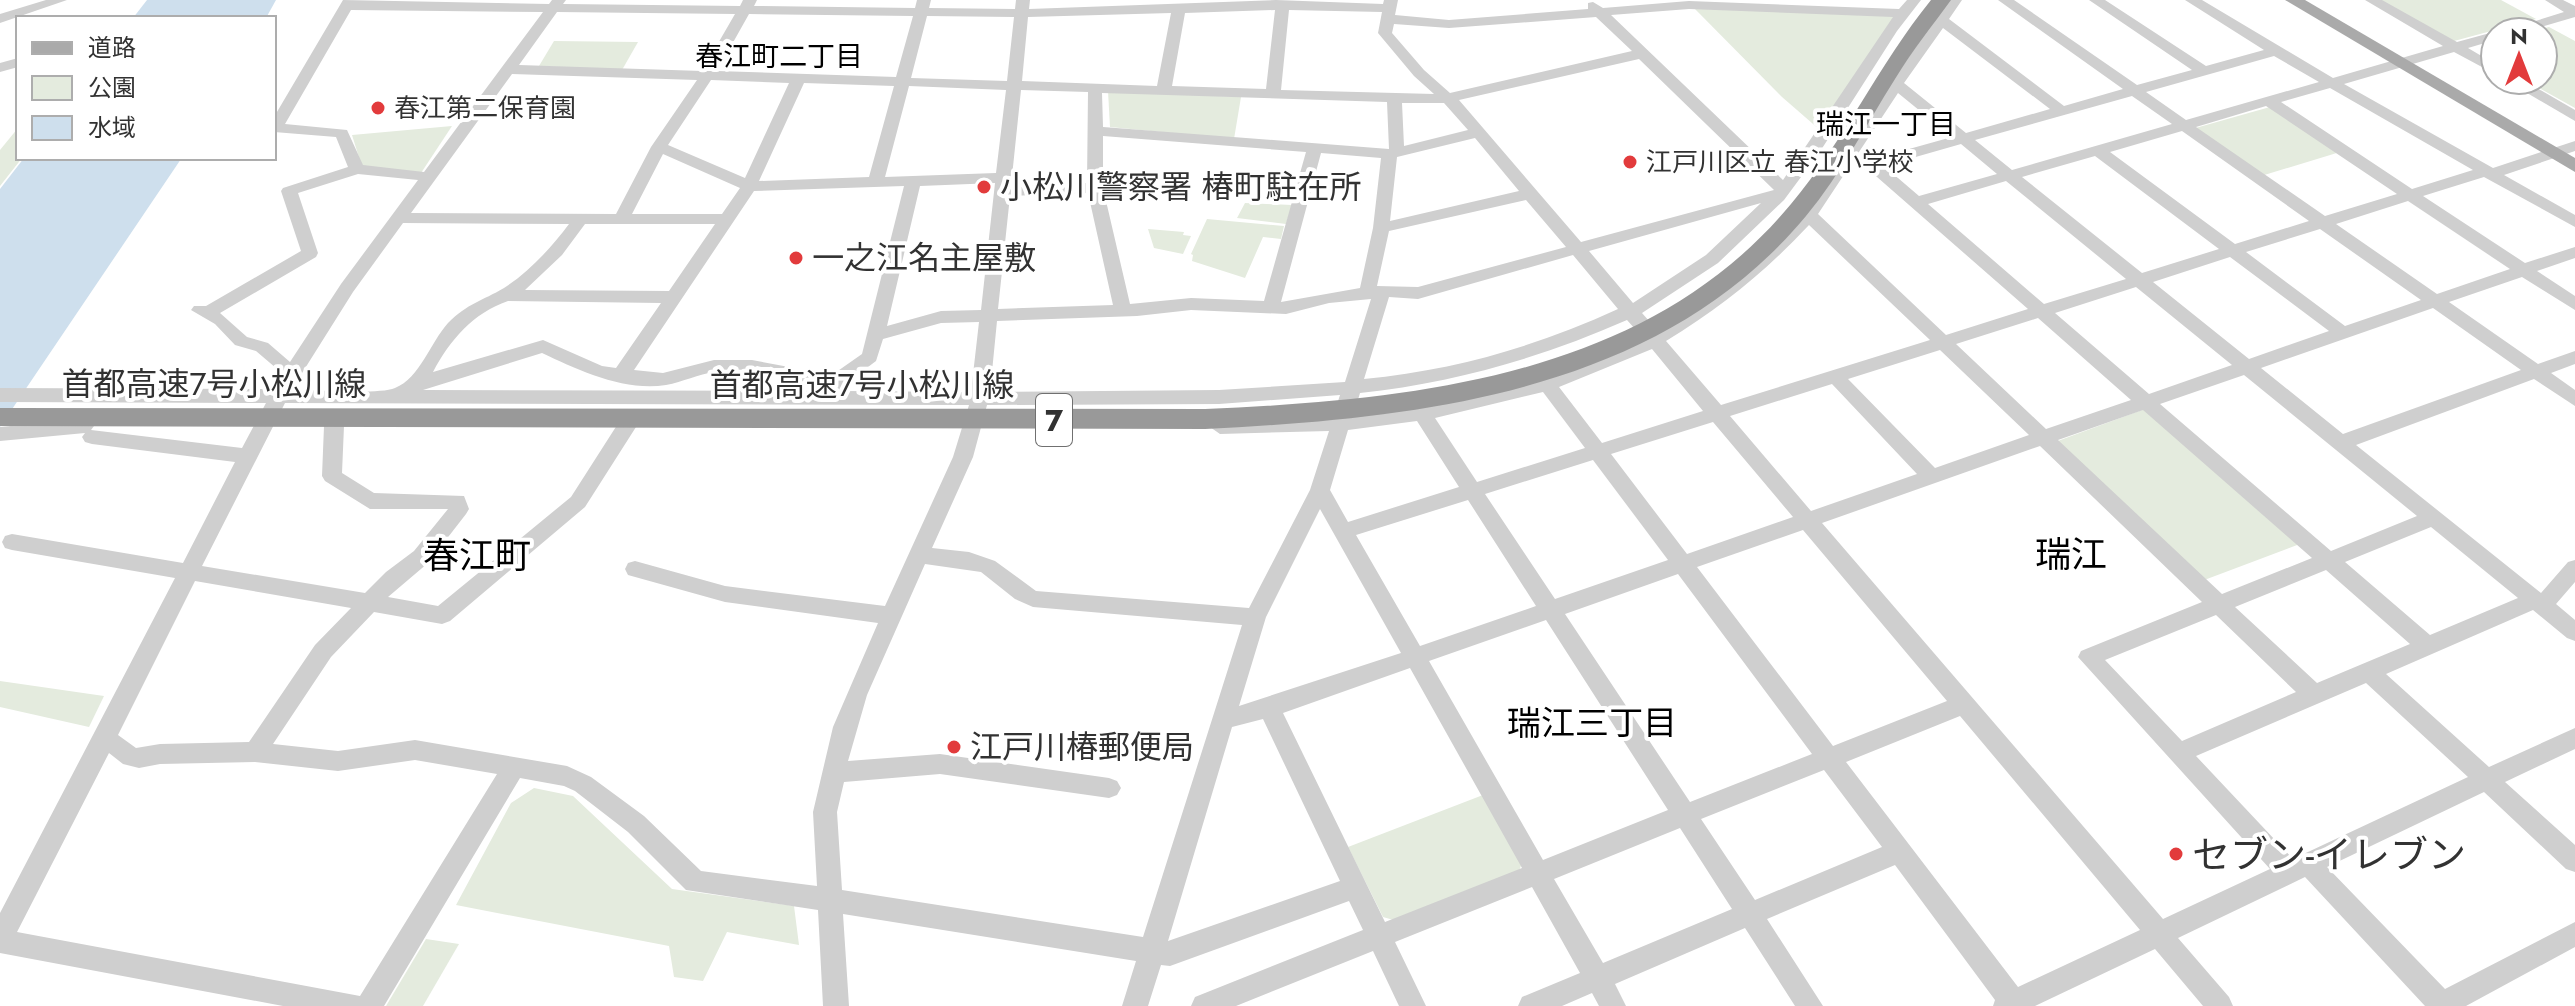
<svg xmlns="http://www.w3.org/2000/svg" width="2575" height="1006" font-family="Jost,'Noto Sans JP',sans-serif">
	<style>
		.green { fill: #e4ebde }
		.water { fill: #cedfed }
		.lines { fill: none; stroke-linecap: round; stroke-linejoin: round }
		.minor { fill: #cfcfcf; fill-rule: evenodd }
		.major { fill: #aaa; fill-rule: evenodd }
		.highway { fill: #999; fill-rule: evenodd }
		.poi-dot { fill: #e23b3c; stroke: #fff; stroke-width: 3 }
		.labels { text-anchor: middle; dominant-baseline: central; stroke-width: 8; stroke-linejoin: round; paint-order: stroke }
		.far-poi-label { font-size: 26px; fill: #323232; stroke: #fff; text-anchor: start }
		.far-neighbourhood-label { font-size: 28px; fill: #000; stroke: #fff }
		.shield { fill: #fff; stroke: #707070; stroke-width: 2 }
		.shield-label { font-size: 30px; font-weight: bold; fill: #323232 }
		.poi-label { font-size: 32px; fill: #323232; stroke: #fff; text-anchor: start }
		.street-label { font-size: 32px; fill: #323232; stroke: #fff }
		.neighbourhood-label { font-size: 34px; fill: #000; stroke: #fff }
		.quarter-label { font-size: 36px; fill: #000; stroke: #fff }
		.near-poi-label { font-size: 38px; fill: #323232; stroke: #fff; text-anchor: start }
	</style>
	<rect width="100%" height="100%" fill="#fff"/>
	<g class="green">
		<polygon points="2380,0 2501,0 2536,19 2454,41"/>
		<polygon points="1693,7 1899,15 1820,130 1782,97"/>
		<polygon points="2549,27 2575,41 2575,108 2525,80 2543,80 2543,32 2530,32"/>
		<polygon points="554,41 638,42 622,70 539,66"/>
		<polygon points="1108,91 1241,97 1234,139 1110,127"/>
		<polygon points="2270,107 2340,152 2261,176 2192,129"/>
		<polygon points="452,126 421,173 362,167 352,135"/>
		<polygon points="18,128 18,158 22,158 0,186 0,150"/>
		<polygon points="1245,203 1292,205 1286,224 1237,218"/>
		<polygon points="1207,219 1284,226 1281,239 1263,237 1245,278 1192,261 1193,255 1191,254"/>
		<polygon points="1148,229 1184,232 1183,235 1191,236 1183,254 1154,248"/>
		<polygon points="2152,409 2305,542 2199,582 2055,442 2142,410"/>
		<polygon points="0,681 104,696 89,727 0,707"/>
		<polygon points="534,788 573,796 672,889 794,906 799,945 727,932 703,981 674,977 669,946 456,905 511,803"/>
		<polygon points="1483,795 1522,863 1518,874 1397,921 1383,917 1348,847"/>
		<polygon points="426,939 459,944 423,1006 386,1006"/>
	</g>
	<g class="water">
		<polygon points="147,0 276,0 266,18 133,18"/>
		<polygon points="24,158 195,158 181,159 0,427 0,189"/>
	</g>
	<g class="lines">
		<g class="minor">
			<polygon points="46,0 67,0 0,23 0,14"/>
			<path d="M343 0 549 4 552 0H566L563 4 740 6 743 0H757L754 6 915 8 917 0H931L929 8 1015 9 1016 0H1030L1029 9 1276 0 1383 4 1384 0H1398L1395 15 1449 20 1588 9V3L1593 2 1603 8 1689 1 1899 9 1907 0H1921L1897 31 1821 150 1784 200 1718 263 1642 313 1657 330 1704 303 1757 261 1803 211 1948 0H1962L1949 19 2064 106 2123 89 1998 0H2014L2137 85 2192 70 2089 0H2105L2206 66 2264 50 2185 0H2202L2333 78 2443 46 2365 0H2382L2457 42 2490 33 2496 32 2495 40 2468 48 2495 64V74L2454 52 2344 84 2493 168 2575 141V151L2504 175 2575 215V227L2484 177 2423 196 2525 263 2575 247V258L2537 271 2575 296V310L2522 277 2449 302 2538 364 2575 351V364L2551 373 2575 390V406L2534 379 2356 445 2541 593 2568 562 2575 560V582L2556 604 2575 620V641L2567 638 2533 610 2386 674 2489 767 2575 728V749L2505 782 2575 845V872L2566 869 2484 792 2327 867 2445 989 2575 922V947L2466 1006H2425L2305 877 2178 938 2229 997 2233 1006H2203L2155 949 2035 1006H1993L1995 1000 1895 865 1767 919 1823 1006H1795L1745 928 1615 984 1626 1006H1599L1592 993 1562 1006H1518L1522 997 1580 973 1532 887 1395 942 1426 1006H1399L1373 951 1236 1006H1191L1195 997 1363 930 1349 901 1170 966 1161 965 1148 1006H1122L1136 961 843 914 849 1006H823L818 910 686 890 628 832 575 791 564 786 520 778 384 1006H283L0 953V913L175 578 12 550 5 548 2 542 5 536 12 534 183 563 235 462 92 444 85 442 82 437 85 433 0 441V427L84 419 91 421 94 426 91 430 242 448 266 403 0 402V388L273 389 283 374 256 351 235 345 215 324 191 310 194 306H206L301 251 281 191 283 188 348 167 336 137 274 132V117ZM1689 9 1893 17 1783 180 1611 15ZM351 10 543 12 424 172 363 165 347 130 285 124ZM1275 10 1266 89 1172 86 1185 13ZM1289 10 1382 12 1378 33 1414 76 1434 94 1281 90ZM557 12 735 14 702 71 519 65ZM1171 13 1157 86 1022 81 1028 17ZM749 14 913 16 896 77 717 71ZM927 16 1014 17 1007 81 911 78ZM1596 17 1632 51 1450 93 1424 70 1392 33 1394 24 1449 28ZM1943 28 2050 109 1966 133 1904 83ZM2274 56 2319 82 2186 120 2146 92ZM1639 59 1774 190 1581 242 1459 100ZM512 74 697 80 651 147 616 214 411 213ZM711 80 789 83 745 178 668 145ZM804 83 894 86 869 177 759 181ZM909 86 1006 90 996 173 885 177ZM2330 88 2473 170 2412 189 2281 102ZM1021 90 1088 92 1087 183 1011 186ZM1102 93 1387 102 1389 149 1103 127ZM1898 93 1952 137 1859 163 1857 166 1859 169 1869 170 2028 309 1946 335 1818 214ZM2132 96 2172 124 2012 170 1975 140ZM1402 103H1444L1468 130 1404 146ZM2266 106 2397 194 2325 216 2196 127ZM2182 131 2309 221 2235 244 2110 152ZM1103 136 1306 152 1264 301 1191 298 1130 304 1103 188ZM1475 138 1519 191 1390 221 1397 157ZM1961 144 1997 174 1919 196 1884 166ZM1321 153 1381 158 1373 228 1360 288 1281 302ZM663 154 740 188 722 214H632ZM2095 156 2219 249 2142 273 2022 177ZM358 174 418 180 341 284 290 362 268 343 247 337 220 313 316 257 318 253 298 193ZM2006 181 2126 279 2044 304 1928 204ZM995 183 981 310 941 311 887 326 920 186ZM904 186 862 354 832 375 752 360H714L663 373 634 370 754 191ZM1088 193 1113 305 998 309 1010 196ZM1526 200 1566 247 1418 287 1377 286 1389 231ZM2408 201 2510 269 2437 294 2336 224ZM1761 203 1706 255 1633 303 1589 251ZM403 223 569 224C551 248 529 272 504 288 482 301 468 303 448 323 430 343 420 378 395 388 378 395 314 390 292 389L353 292ZM585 224H715L669 291 525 290 562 255ZM1809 225 1930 340 1721 405 1666 341C1722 307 1764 273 1809 225ZM2320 229 2421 300 2345 326 2246 252ZM1573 255 1618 309C1535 347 1455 370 1364 379L1389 297 1418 299ZM2230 257 2329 331 2249 359 2153 282ZM2136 287 2232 365 2149 394 2055 313ZM1371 299 1345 382 1219 390 990 392 997 321 1137 316 1191 310 1286 314 1329 303ZM508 301 661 303 616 368 602 366 543 340 433 372C450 340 473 313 508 301ZM2433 308 2521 370 2343 434 2261 368ZM2038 318 2131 400 2046 429 1956 344ZM1627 320 1643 338C1549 381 1455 406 1353 416L1360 393C1453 383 1541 358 1627 320ZM979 322 971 392 843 391 844 385 876 361 883 339 941 323ZM1652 349 1703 411 1602 443 1559 387ZM1940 350 2029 435 1935 468 1848 379ZM542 353C578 370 625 392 666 385 683 382 698 374 715 372 751 368 789 380 825 387V391L423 390ZM2244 375 2417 516 2331 551 2160 404ZM1832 384 1917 474 1811 511 1730 416ZM1543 392 1585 448 1477 482 1435 418ZM1340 395 1333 417 1220 420 1210 427 1220 434 1329 431 1310 490 1249 608 1036 591 995 561 969 552 932 548 973 457 987 405 1219 404ZM285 403 969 405 953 457 885 606 725 586 635 561 628 563 625 569 628 575 725 602 878 623 833 727 813 812 817 886 701 871 644 816 591 777 567 766 415 740 338 751 273 744 331 657 374 612 442 624 450 621 585 507 636 427 633 422H619L571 497 438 606 388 597 428 563 466 514 469 509 464 496 374 493 342 473 344 426 334 419 324 426 322 476 325 481 370 509H448L414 551 386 572 365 593 202 566ZM2143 410 2312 558 2222 594 2058 440ZM1417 421 1459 487 1348 522 1330 490 1348 430ZM1713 422 1793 517 1687 554 1611 454ZM2040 446 2202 602 2081 651 2078 657 2270 869 2163 919 1822 523ZM1593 460 1668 560 1555 599 1485 494ZM1468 500 1536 606 1420 646 1356 535ZM1320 509 1401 653 1239 706 1266 617ZM2431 527 2518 598 2430 635 2345 562ZM1803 530 1947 701 1833 746 1697 567ZM925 564 981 572 1015 599 1033 607 1242 625 1143 937 842 890 837 812 844 782 940 774 1109 798 1117 795 1121 788 1117 781 1109 778 940 754 848 761 867 695ZM2326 570 2410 644 2317 683 2235 607ZM1678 574 1812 754 1690 802 1565 614ZM195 581 351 608 315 645 249 742 160 744 136 748 118 735ZM2216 615 2296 692 2182 741 2105 660ZM1546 620 1668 810 1543 860 1429 661ZM1410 668 1522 868 1385 922 1283 713ZM2366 683 2468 777 2293 859 2196 756ZM1960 716 2140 930 2018 987 1846 762ZM1263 719 1340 881 1168 941 1232 727ZM109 753 123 764 139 768 160 764 255 762 338 771 415 760 497 774 360 996 17 932ZM1824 770 1882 847 1755 900 1701 819ZM1680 828 1732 909 1603 963 1554 879Z"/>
			<polygon points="2545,0 2563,0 2575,6 2575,17 2524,32 2501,32 2564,12"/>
			<polygon points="18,58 18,67 0,72 0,63"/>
			<polygon points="2505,80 2523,80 2575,110 2575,121"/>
		</g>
		<polygon class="major" points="2285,0 2305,0 2575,158 2575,172"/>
		<path class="highway" d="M1931 0H1951C1932 26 1912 51 1895 79 1866 125 1841 174 1806 216 1659 393 1420 418 1205 429L0 426V408L1205 409C1414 400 1648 377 1791 204 1844 141 1879 64 1931 0Z"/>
	</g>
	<g class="poi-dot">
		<circle cx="378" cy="108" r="8"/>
		<circle cx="1630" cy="162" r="8"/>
		<circle cx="984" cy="187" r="8"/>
		<circle cx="796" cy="258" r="8"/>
		<circle cx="954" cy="747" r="8"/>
		<circle cx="2176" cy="854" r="8"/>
	</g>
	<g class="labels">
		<g class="far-poi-label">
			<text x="394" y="108">春江第二保育園</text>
			<text x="1646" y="162">江戸川区立 春江小学校</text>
		</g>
		<g class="far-neighbourhood-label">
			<text x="779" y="56">春江町二丁目</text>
			<text x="1886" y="124">瑞江一丁目</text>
		</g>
		<rect class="shield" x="1036" y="394" width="36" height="52" rx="6"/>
		<g class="shield-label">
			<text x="1054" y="420">7</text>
		</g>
		<g class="poi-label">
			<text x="1000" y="187">小松川警察署 椿町駐在所</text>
			<text x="812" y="258">一之江名主屋敷</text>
			<text x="970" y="747">江戸川椿郵便局</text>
		</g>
		<g class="street-label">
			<text x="214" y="384">首都高速7号小松川線</text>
			<text x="862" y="385">首都高速7号小松川線</text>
		</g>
		<g class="neighbourhood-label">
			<text x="1592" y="723">瑞江三丁目</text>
		</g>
		<g class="quarter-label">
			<text x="2071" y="554">瑞江</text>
			<text x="477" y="555">春江町</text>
		</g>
		<g class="near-poi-label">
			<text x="2192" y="854">セブン-イレブン</text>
		</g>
	</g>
	<rect x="16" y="16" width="260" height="144" fill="#ffffff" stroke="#adadad" stroke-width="2"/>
	<rect x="32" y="42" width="40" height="12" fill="#aaaaaa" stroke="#adadad" stroke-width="2"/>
	<text x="88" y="56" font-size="24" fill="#323232">道路</text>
	<rect x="32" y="76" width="40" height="24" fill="#e4ebde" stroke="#adadad" stroke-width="2"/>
	<text x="88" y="96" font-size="24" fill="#323232">公園</text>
	<rect x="32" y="116" width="40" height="24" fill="#cedfed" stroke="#adadad" stroke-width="2"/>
	<text x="88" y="136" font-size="24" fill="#323232">水域</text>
	<g transform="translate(2519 56)"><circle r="38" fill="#ffffff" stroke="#adadad" stroke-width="2"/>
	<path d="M0-6L14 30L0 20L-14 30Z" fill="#e23b3c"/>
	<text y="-12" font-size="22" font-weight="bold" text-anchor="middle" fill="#323232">N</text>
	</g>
</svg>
